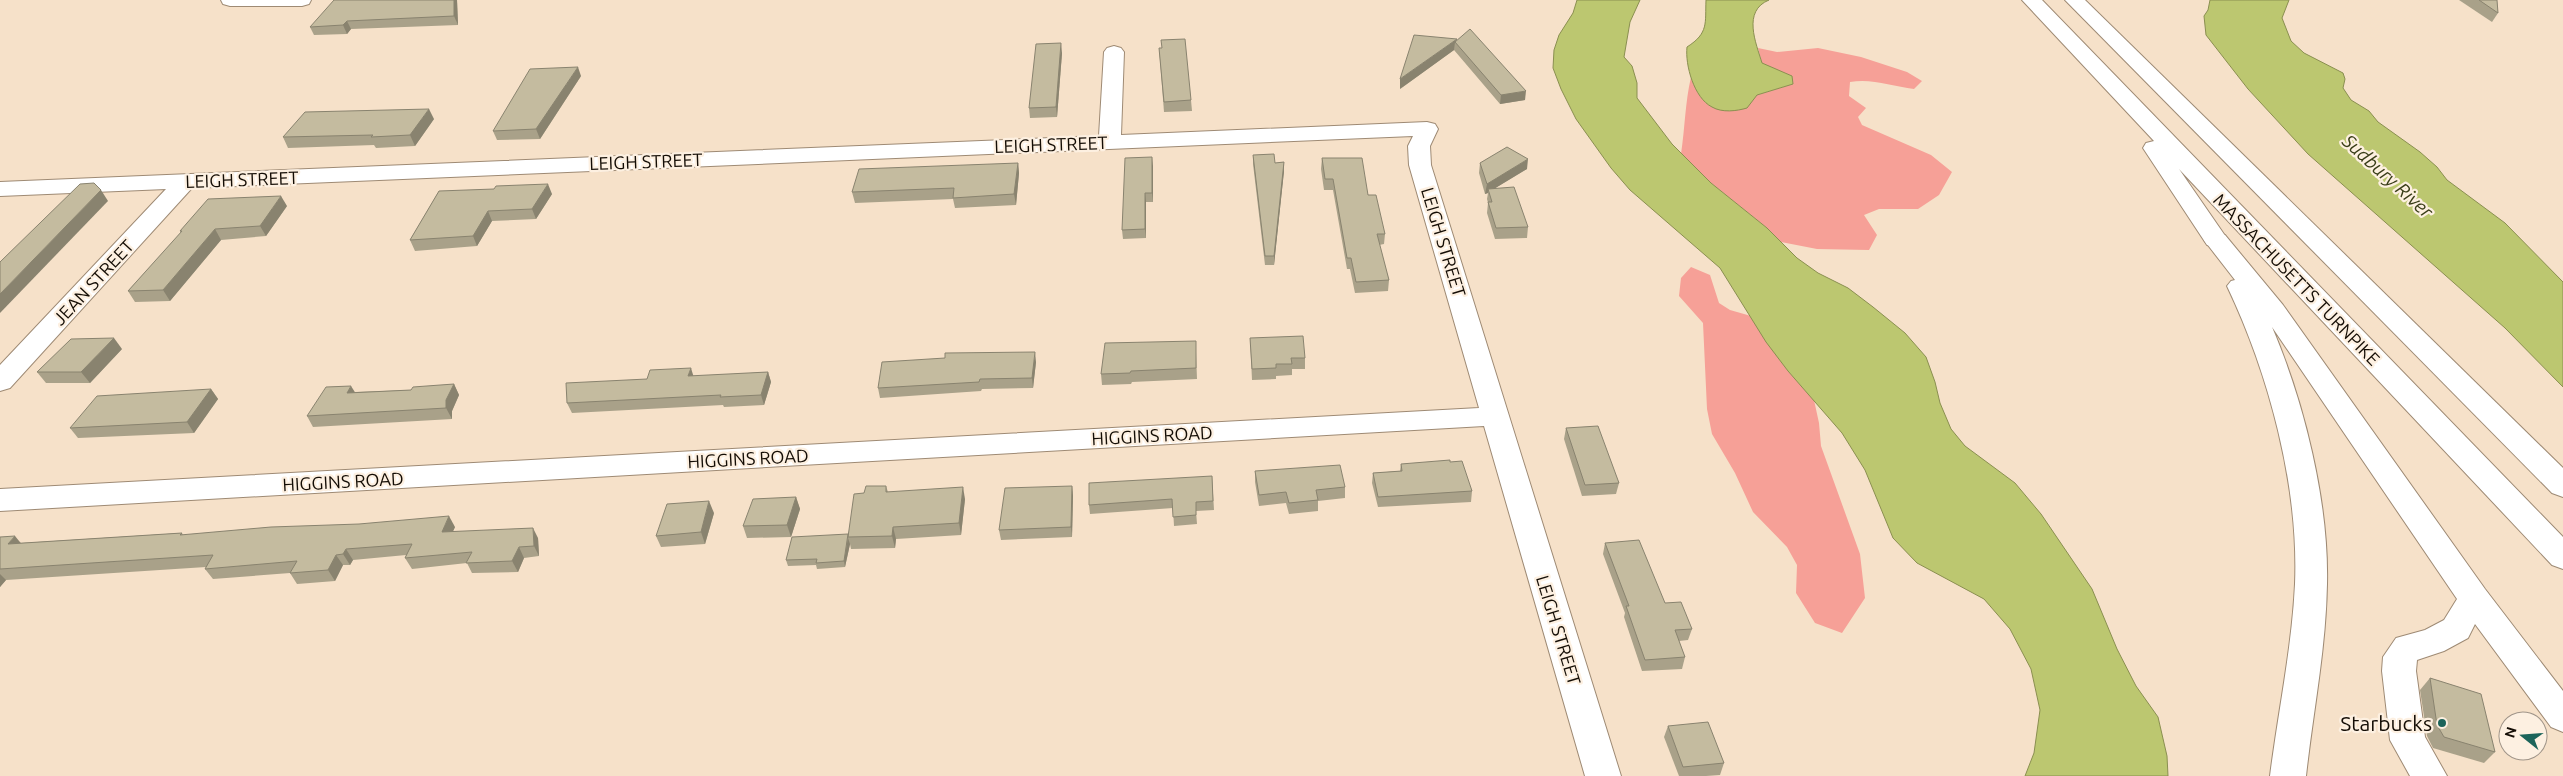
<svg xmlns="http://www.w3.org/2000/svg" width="2563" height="776" font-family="Ubuntu,sans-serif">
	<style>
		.green { fill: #f6a097 }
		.water { fill: #bcc770; stroke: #8a8f50 }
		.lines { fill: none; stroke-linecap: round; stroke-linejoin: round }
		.minor-casing { stroke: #9e8a74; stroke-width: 2 }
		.highway-casing { stroke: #9e8a74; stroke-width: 2 }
		.minor { fill: #fff; fill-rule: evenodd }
		.highway { fill: #fff; fill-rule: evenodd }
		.wall { fill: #a9a189 }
		.shaded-wall { fill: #89836f }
		.building { fill: #c4bb9f; stroke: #89836f }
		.poi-dot { fill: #1c645a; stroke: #fdf0e1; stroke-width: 2 }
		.labels { text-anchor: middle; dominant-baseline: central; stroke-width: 4.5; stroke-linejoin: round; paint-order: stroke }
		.street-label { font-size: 18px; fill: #140d05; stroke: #fdf0e1 }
		.water-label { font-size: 19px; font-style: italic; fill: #393d18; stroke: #fdf0e1 }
		.near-poi-label { font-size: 21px; fill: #140d05; stroke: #fdf0e1; text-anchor: end }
	</style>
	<rect width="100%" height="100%" fill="#f6e1c9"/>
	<g class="green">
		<path d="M1758 48 1777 52 1818 48 1861 57 1907 72 1922 81 1914 89C1892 86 1871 78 1850 82L1849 96 1866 108 1858 117 1862 125 1931 155 1952 172 1939 195 1918 209H1879L1864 215 1877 235 1869 250 1817 249 1781 242 1767 228 1711 183 1681 154C1685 128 1685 103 1691 77L1701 97 1757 95 1793 84 1762 64Z"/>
		<polygon points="1691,267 1710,275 1719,303 1730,310 1751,316 1788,371 1814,400 1819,423 1821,446 1860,554 1865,598 1842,633 1815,623 1796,593 1797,565 1787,547 1753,512 1735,473 1712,434 1707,409 1703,323 1679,296 1681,278"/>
	</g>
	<g class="water">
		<polygon points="1577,0 1640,0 1630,22 1624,57 1632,66 1637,83 1637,98 1672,144 1711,183 1767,228 1797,258 1818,273 1848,288 1873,307 1905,333 1926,357 1935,382 1940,403 1951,429 1965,446 2015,483 2041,514 2092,589 2117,649 2136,686 2158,717 2167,756 2168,776 2025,776 2034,753 2040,710 2031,669 2010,629 1984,599 1917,563 1893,538 1865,470 1842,433 1788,371 1766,342 1720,268 1630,190 1611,168 1576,119 1561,89 1553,68 1554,50 1559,35 1573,13"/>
		<path d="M1706 0H1769C1742 11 1756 43 1762 63L1792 76 1793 84 1757 95 1747 108C1737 111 1722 113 1712 107 1694 98 1685 65 1687 47 1709 33 1705 23 1706 0Z"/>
		<polygon points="2210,0 2289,0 2282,18 2291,41 2304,53 2343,73 2345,79 2343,88 2351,100 2369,111 2378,122 2420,152 2437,167 2447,180 2505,223 2563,282 2563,387 2505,328 2308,154 2248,89 2206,35 2204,16 2208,10"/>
	</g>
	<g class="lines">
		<defs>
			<g id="minor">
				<polygon points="221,0 311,0 309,4 302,6 230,6 223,4"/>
				<polygon points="1114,46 1121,48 1124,52 1121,135 1427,122 1435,124 1438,129 1430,146 1431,165 1621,776 1585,776 1484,426 0,511 0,489 1479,408 1409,165 1408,146 1413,136 192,188 10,388 0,391 0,365 166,189 0,196 0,182 1099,136 1104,52 1107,48"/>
				<path d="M2216 233 2225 235 2283 305 2485 589 2563 691V732L2551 727 2475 624 2468 638 2444 651 2417 660 2416 671 2425 737 2447 776H2410L2390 740 2382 671 2383 657 2396 638 2425 630 2444 620 2457 599 2272 327C2304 402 2329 502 2327 584 2326 649 2313 712 2306 776H2270C2278 712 2292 648 2295 584 2299 486 2269 374 2227 286L2231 281 2235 280 2204 240 2207 235Z"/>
			</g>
			<g id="highway">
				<polygon points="2022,0 2042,0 2563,537 2563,569 2552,565 2179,169 2228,240 2225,245 2216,247 2207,245 2143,148 2146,143 2154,141"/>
				<polygon points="2065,0 2085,0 2563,468 2563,497 2552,493"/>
			</g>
		</defs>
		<use href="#minor" class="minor-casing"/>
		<use href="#highway" class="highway-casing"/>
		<use href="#minor" class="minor"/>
		<use href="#highway" class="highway"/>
	</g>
	<g class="wall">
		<polygon points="457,0 458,25 351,29 347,34 314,35 310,27"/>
		<polygon points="2459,0 2497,0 2498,13 2492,22"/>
		<polygon points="1457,40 1525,100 1500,104 1454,50 1400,89"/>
		<polygon points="1159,48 1162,48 1191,100 1192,111 1164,112"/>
		<polygon points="1062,53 1057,117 1030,118 1029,108"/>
		<polygon points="581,76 540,139 497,140 493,131"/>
		<polygon points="434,119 415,146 376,148 374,145 288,148 283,137"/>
		<polygon points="1253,155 1275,163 1284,162 1284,171 1274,265 1265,265 1253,164"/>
		<polygon points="1322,158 1368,195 1385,234 1384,244 1379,245 1389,280 1388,291 1355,293 1350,269 1347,269 1333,190 1324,190 1321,169"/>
		<polygon points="1018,163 1019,173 1016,205 955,208 953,199 855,203 852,192"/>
		<polygon points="1480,163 1527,169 1495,188 1528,227 1527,238 1495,239 1487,213 1488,203 1487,199 1488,193 1485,194 1479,173"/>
		<polygon points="1153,166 1153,202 1146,202 1146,238 1123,239 1122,230"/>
		<polygon points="439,191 552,194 536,219 492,221 477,246 415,251 410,240"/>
		<polygon points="287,206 266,236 221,240 170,301 135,302 128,291 181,233 180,231"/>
		<polygon points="1250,338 1305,358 1305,369 1292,369 1292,375 1276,376 1276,379 1252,380"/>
		<polygon points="122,349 90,383 46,383 37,372"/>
		<polygon points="1196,352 1197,379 1132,382 1131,384 1102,385 1101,374"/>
		<polygon points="1036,362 1033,388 982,389 981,391 880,398 878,388"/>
		<polygon points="768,372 771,382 764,405 724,407 723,405 572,413 567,403 647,379"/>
		<polygon points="454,384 459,395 452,411 452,419 313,427 307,416 355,392 411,390"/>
		<polygon points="211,389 218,399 194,433 78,438 70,428"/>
		<polygon points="1566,428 1619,483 1616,494 1582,496 1564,439"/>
		<polygon points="1401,464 1472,491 1471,502 1378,507 1372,483 1373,473 1400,471"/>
		<polygon points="1255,471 1345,487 1345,498 1318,501 1318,511 1289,514 1286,503 1259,506 1255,482"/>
		<polygon points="1212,476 1214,510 1196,511 1197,524 1174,526 1173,508 1090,514 1089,505"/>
		<polygon points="886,486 888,492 965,499 961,535 896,539 895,548 851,549 850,544 845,567 817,569 816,565 788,566 786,560 848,534 864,493"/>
		<polygon points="1072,486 1073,496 1072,537 1001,540 999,530"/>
		<polygon points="796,497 800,509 791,537 747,538 743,526"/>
		<polygon points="714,513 705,544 661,547 656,536"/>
		<polygon points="455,527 453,531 538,538 539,556 524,558 518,572 472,573 467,563 412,569 405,558 406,555 353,560 350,565 343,565 335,581 297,584 290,573 213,579 205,569 206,567 6,580 0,587 0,537 21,543 182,533 183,535"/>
		<polygon points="1605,543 1665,603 1692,629 1688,640 1679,641 1685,657 1682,669 1642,671 1624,617 1625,613 1603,554"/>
		<polygon points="2430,678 2495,752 2484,763 2433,748 2427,736 2420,690"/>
		<polygon points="1668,726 1724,763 1720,775 1706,776 1679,776 1664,737"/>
	</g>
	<g class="shaded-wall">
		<polygon points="454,0 457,0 458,25 454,16"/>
		<polygon points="347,21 351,29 347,34 343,25"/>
		<polygon points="1457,39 1455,42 1454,50 1400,89 1400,79"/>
		<polygon points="1061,43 1062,53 1057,117 1056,107"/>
		<polygon points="578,67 581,76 540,139 536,129"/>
		<polygon points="1526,91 1525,100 1500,104 1501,95"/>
		<polygon points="429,109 434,119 415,146 410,135"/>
		<polygon points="1152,157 1153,166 1153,202 1152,193"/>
		<polygon points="1528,159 1527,169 1489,192 1488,189 1488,193 1485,194 1487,184"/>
		<polygon points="1284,162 1284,171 1274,265 1274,256"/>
		<polygon points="1018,163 1019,173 1016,205 1014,194"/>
		<polygon points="548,184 552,194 536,219 532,209"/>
		<polygon points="101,190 108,201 0,313 0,294"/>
		<polygon points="1145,193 1146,202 1146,238 1145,229"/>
		<polygon points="281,196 287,206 266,236 260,226"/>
		<polygon points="488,211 492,221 477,246 473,236"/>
		<polygon points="215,229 221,240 170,301 163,290"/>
		<polygon points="114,338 122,349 90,383 81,372"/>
		<polygon points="1035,352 1036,362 1033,388 1032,378"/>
		<polygon points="691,368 694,378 688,376"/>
		<polygon points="768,372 771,382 764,405 761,395"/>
		<polygon points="454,384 459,395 452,411 452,419 446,408 446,400"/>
		<polygon points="351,386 358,397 347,393"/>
		<polygon points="211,389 218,399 194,433 187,422"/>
		<polygon points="1072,486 1073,496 1072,537 1071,527"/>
		<polygon points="963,487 965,499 961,535 959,523"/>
		<polygon points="796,497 800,509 791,537 787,525"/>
		<polygon points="709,501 714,513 705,544 701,532"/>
		<polygon points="449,516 455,527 448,542 442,532"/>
		<polygon points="893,527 896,539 895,548 892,536"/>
		<polygon points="533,528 538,538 539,556 534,546"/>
		<polygon points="15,536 24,547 8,544"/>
		<polygon points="848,538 850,544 845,567 844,561"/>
		<polygon points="519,547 524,558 518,572 512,561"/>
		<polygon points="346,549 353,560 350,565 343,554"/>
		<polygon points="336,555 343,565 335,581 328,570"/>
		<polygon points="0,574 6,580 0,587"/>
	</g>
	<g class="building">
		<polygon points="334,0 454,0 454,16 347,21 343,25 310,27"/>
		<polygon points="2479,0 2497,0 2498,13"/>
		<polygon points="1470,29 1526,91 1501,95 1455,42"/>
		<polygon points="1414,35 1457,39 1400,79"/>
		<polygon points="1185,39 1191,100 1164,102 1159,48 1162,48 1161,40"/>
		<polygon points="1061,43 1056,107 1029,108 1036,44"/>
		<polygon points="578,67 536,129 493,131 530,69"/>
		<polygon points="429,109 410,135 371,137 373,135 283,137 305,112"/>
		<polygon points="1507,147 1528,159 1487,184 1480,163"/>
		<polygon points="1274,154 1275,163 1284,162 1274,256 1265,256 1253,155"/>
		<polygon points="1152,157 1152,193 1145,193 1145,229 1122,230 1125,158"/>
		<polygon points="1322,158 1362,158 1368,195 1376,195 1385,234 1377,234 1389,280 1356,282 1351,258 1347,258 1333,179 1325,179"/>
		<polygon points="1018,163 1014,194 953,198 954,188 852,192 859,169"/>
		<polygon points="94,183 101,190 0,294 0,262 80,184"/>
		<polygon points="548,184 532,209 488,211 473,236 410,240 439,191 494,189 496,186"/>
		<polygon points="1514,187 1528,227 1496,228 1488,202 1492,202 1488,189"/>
		<polygon points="281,196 260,226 215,229 163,290 128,291 182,231 180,231 208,199"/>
		<polygon points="1303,336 1305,358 1291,358 1292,364 1276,364 1276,368 1252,369 1250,338"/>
		<polygon points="114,338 81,372 37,372 71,339"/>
		<polygon points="1196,341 1196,368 1131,371 1130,373 1101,374 1105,343"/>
		<polygon points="1035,352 1032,378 980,379 979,382 878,388 882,362 945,358 945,353"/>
		<polygon points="691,368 688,376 768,372 761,395 720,397 721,395 567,403 566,383 647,379 650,370"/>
		<polygon points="454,384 446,400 446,408 307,416 326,387 351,386 347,393 411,390 413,387"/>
		<polygon points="211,389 187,422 70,428 97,396"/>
		<polygon points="1598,426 1619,483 1585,485 1566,428"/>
		<polygon points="1450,460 1450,462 1462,461 1472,491 1378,497 1373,473 1402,471 1401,464"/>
		<polygon points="1340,465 1345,487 1316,490 1318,500 1289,503 1286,492 1259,495 1255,471"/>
		<polygon points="1212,476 1213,501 1196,502 1196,515 1173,517 1172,499 1089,505 1089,483"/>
		<polygon points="866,486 886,486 886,492 963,487 959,523 893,527 892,536 848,537 854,494 864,493"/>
		<polygon points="1072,486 1071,527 999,530 1005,488"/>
		<polygon points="796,497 787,525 743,526 753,499"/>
		<polygon points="709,501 701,532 656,536 667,504"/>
		<polygon points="449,516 442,532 533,528 534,546 519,547 512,561 466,563 472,552 405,558 412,544 346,549 343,554 336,555 328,570 290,573 297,561 205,569 213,555 0,569 0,537 15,536 8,544 182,533 180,535 271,527 359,524"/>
		<polygon points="848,534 844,561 816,563 817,559 786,560 792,537"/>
		<polygon points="1639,540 1665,603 1681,602 1692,629 1675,630 1685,657 1645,660 1626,606 1629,606 1605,543"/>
		<polygon points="2430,678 2481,694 2495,752 2444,737 2437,725"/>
		<polygon points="1708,722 1724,763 1683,767 1668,726"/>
	</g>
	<circle class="poi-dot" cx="2442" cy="723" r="5"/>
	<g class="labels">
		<g class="street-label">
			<text transform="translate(1051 144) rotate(-2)">LEIGH STREET</text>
			<text transform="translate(646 161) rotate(-2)">LEIGH STREET</text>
			<text transform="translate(242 179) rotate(-2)">LEIGH STREET</text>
			<text transform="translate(1444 242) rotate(73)">LEIGH STREET</text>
			<text transform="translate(2297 279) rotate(46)">MASSACHUSETTS TURNPIKE</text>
			<text transform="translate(93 282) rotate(-47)">JEAN STREET</text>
			<text transform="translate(1152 435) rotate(-3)">HIGGINS ROAD</text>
			<text transform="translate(748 458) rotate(-3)">HIGGINS ROAD</text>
			<text transform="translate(343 481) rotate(-3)">HIGGINS ROAD</text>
			<text transform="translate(1559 630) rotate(73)">LEIGH STREET</text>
		</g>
		<g class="water-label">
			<text transform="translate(2388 176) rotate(42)">Sudbury River</text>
		</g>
		<g class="near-poi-label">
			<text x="2432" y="723">Starbucks</text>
		</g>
	</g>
	<g transform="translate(2523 736) rotate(287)"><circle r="24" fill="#fdf0e1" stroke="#a09589"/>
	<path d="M0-4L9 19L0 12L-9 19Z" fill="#1c645a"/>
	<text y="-8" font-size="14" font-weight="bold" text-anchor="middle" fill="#140d05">N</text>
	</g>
</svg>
